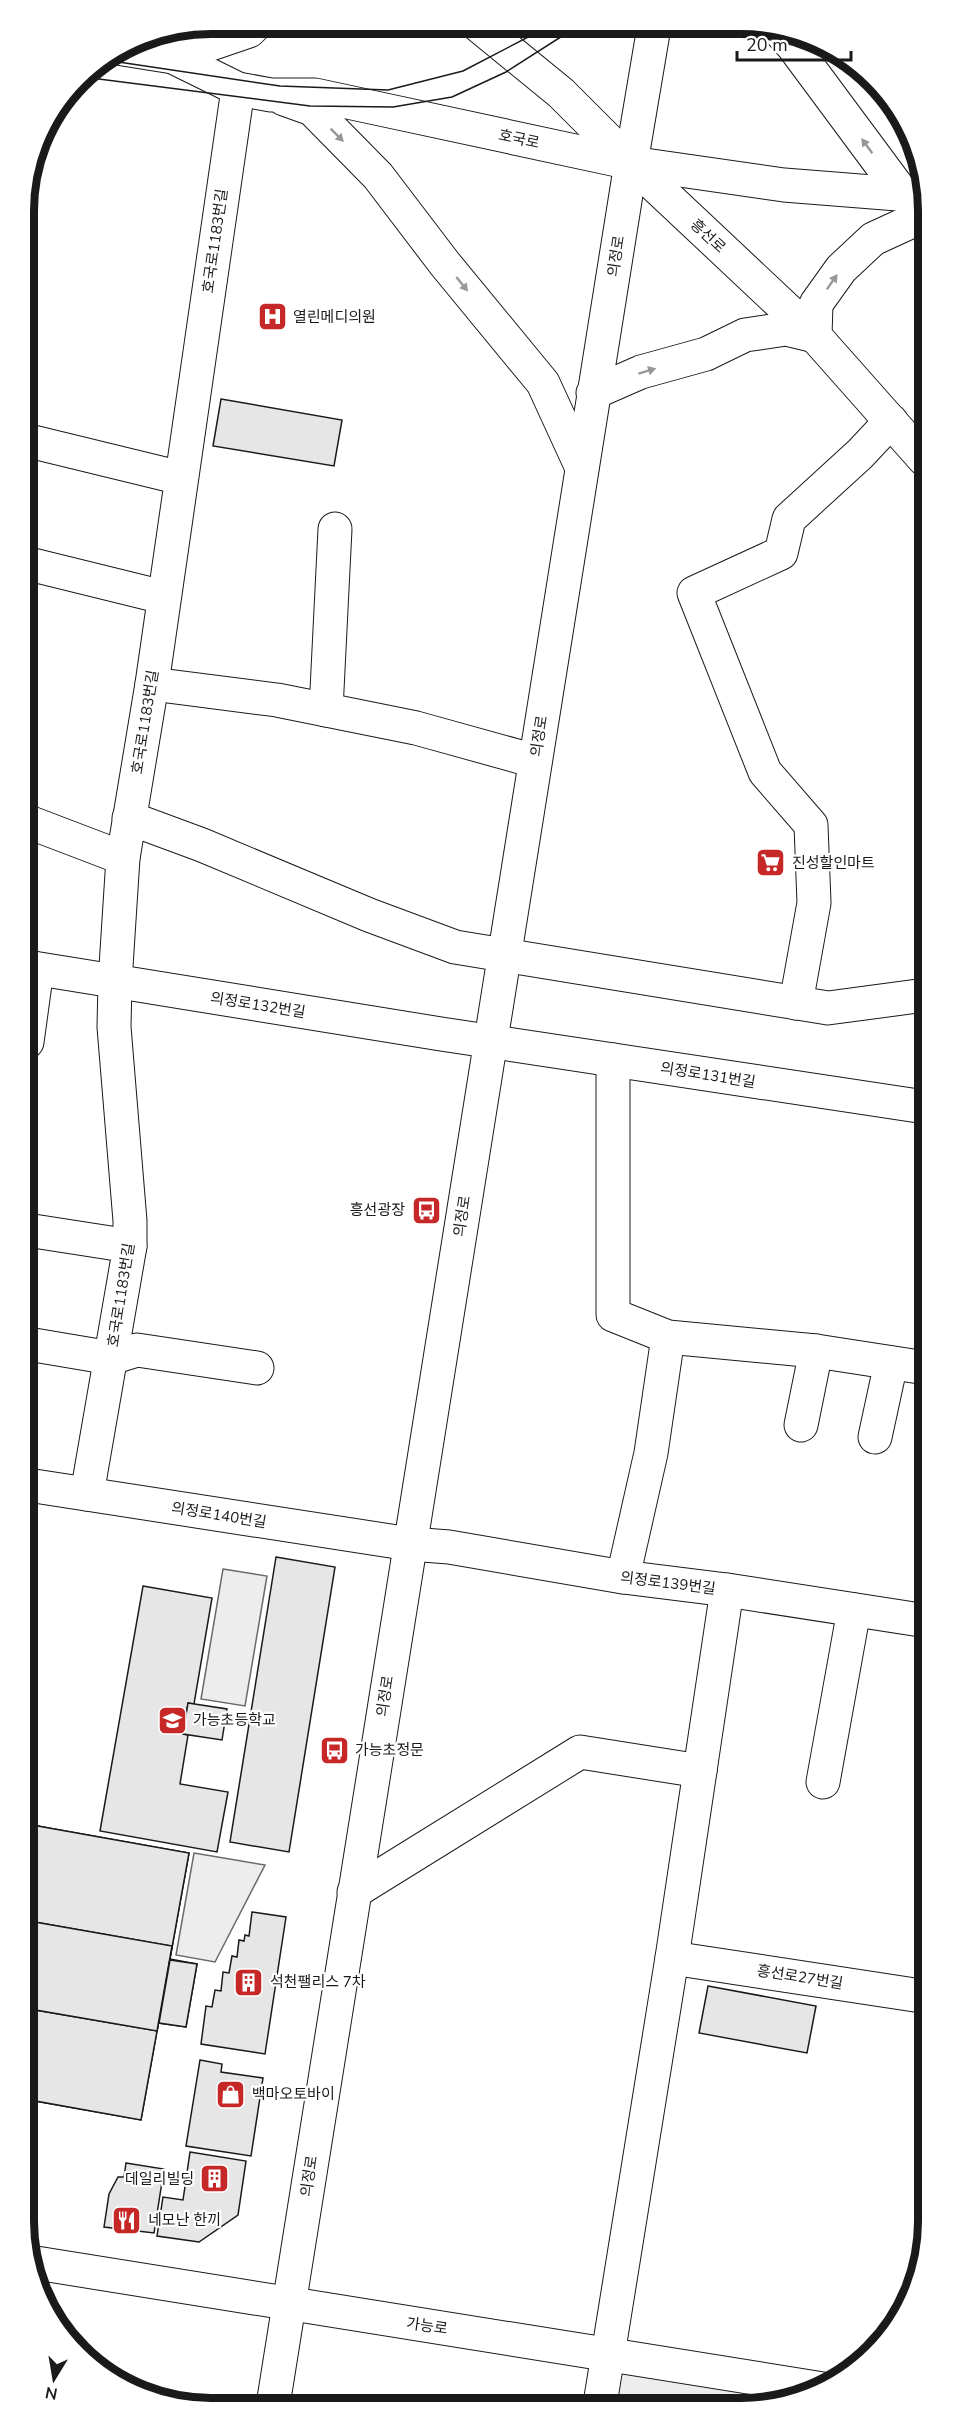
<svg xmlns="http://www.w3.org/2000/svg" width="953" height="2433" font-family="'Nunito Sans','Noto Sans KR',sans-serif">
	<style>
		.parking { fill: #ededed; stroke: #6a6a6a; stroke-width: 1.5 }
		.building { fill: #e6e6e6; stroke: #1a1a1a; stroke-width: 1.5 }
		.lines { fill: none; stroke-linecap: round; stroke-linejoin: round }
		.street-casing { stroke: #1a1a1a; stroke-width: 35 }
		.secondary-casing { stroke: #1a1a1a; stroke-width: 35 }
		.street { stroke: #fff; stroke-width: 33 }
		.secondary { stroke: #fff; stroke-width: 33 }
		.tram { stroke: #1a1a1a; stroke-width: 1.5 }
		.oneway { fill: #989898 }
		.labels { text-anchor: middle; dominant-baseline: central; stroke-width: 4.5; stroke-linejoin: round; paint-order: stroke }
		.street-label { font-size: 15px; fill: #1a1a1a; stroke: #fff }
		.poi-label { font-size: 15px; fill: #1a1a1a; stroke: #fff; text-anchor: start }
		.rim { fill: none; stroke: #1a1a1a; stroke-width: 8 }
	</style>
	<rect width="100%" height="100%" fill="#fff"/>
	<g class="parking">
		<polygon points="223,1569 267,1576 245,1706 201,1699"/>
		<polygon points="194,1853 265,1865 215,1962 176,1955"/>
		<polygon points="608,2353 823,2389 790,2403 600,2404"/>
	</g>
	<g class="building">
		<polygon points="221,399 342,420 334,466 213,446"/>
		<polygon points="276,1557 335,1567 289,1852 230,1842"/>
		<polygon points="143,1586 212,1598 194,1704 188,1703 183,1734 188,1735 180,1784 228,1792 217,1852 100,1831"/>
		<polygon points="188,1703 227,1709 222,1740 183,1734"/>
		<polygon points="32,1825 189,1853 141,2120 30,2100 29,1839"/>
		<polygon points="32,1825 189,1853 141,2120 30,2100 29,1838"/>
		<polygon points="252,1912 286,1917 265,2054 201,2044 206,2006 212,2007 215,1990 221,1991 223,1972 229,1973 232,1956 237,1957 239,1940 244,1941 245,1935 249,1936"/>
		<polygon points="29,1921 172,1946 157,2031 30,2009"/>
		<polygon points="29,1921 172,1946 157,2031 30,2009"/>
		<polygon points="170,1959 197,1964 186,2027 159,2023"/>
		<polygon points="170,1960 197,1964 186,2027 159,2023"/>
		<polygon points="708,1986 816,2006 807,2053 699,2033"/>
		<polygon points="200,2060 222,2064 221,2072 263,2078 251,2156 186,2146"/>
		<polygon points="190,2152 246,2161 238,2215 199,2242 157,2236 163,2197 183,2200"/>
		<polygon points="126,2163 164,2169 154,2233 104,2227 109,2194 118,2177 124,2177"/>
	</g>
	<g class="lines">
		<defs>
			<g id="street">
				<polyline points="479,26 561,93 631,163 815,336 924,459"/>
				<polyline points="25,440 181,478"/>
				<polyline points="25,563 163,597"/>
				<polyline points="152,684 277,700 416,728 535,761"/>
				<polyline points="326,710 335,529"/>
				<polyline points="129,818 202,845 369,915 455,947 828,1008 925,995"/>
				<polyline points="26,821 123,858"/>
				<polyline points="27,967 441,1034 925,1107"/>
				<polyline points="796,1003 814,903 811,825 765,772 694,593 781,553 789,519 860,454 891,421"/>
				<polyline points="27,1042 37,969"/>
				<polyline points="613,1060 613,1315 668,1337 816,1351 926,1368"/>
				<polyline points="27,1230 130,1246"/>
				<polyline points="28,1344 111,1358 137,1350 257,1368"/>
				<polyline points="801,1425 816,1351"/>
				<polyline points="875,1437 891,1363"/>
				<polyline points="28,1485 410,1544 449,1547 623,1577 727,1590 927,1621"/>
				<polyline points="87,1494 130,1246 130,1221 114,1027 115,982 123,858 152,684 238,89"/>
				<polyline points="623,1577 651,1453 668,1337"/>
				<polyline points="823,1782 854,1610"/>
				<polyline points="354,1892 580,1752 700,1771"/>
				<polyline points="672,1958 928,1997"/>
				<polyline points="30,2262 823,2389"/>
				<polyline points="600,2404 672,1958 727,1590"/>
				<polyline points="273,2405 631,163"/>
			</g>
			<g id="secondary">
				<polyline points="777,28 793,46 902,193"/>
				<polyline points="123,49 173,57 238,89 271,95 315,95 631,163 784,185 923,196"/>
				<polyline points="173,57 249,31 256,24"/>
				<polyline points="284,99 312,109 378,176 445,264 543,383 582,468"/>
				<polyline points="631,163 654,27"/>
				<polyline points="593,393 641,372 706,354 745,335 786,329 815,336 816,304 841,269 873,239 923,216"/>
			</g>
		</defs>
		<use href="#street" class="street-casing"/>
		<use href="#secondary" class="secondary-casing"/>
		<use href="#street" class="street"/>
		<use href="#secondary" class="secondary"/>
		<g class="tram">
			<polyline points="105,60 280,86 388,90 463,71 532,35 543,26"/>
			<polyline points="83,77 310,106 393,107 452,97 506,72 578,26"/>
		</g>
	</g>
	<defs><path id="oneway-solid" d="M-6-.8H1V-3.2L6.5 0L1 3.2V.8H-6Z" transform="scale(1.5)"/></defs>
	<g class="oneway">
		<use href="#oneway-solid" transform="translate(337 135) rotate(45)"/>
		<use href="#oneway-solid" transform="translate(867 146) rotate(-126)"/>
		<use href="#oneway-solid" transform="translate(832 282) rotate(-55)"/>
		<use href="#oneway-solid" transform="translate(462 284) rotate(51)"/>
		<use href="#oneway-solid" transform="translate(647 371) rotate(-17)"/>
	</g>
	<defs>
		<symbol id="hospital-square" viewBox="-11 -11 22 22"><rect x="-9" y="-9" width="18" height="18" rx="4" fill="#c62828" stroke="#fff"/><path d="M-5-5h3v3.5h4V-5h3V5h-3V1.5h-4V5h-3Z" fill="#fff"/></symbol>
		<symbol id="supermarket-square" viewBox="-11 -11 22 22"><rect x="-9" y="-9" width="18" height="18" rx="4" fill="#c62828" stroke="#fff"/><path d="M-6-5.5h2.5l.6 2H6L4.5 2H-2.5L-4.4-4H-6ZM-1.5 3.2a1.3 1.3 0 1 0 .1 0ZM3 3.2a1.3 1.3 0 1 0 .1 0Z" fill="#fff"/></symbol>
		<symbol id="bus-square" viewBox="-11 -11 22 22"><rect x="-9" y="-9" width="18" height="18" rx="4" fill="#c62828" stroke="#fff"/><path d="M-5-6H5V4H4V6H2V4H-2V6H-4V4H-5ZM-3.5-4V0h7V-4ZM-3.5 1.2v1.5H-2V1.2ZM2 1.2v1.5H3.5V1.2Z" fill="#fff"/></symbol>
		<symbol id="school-square" viewBox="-11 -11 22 22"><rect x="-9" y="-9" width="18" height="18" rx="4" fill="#c62828" stroke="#fff"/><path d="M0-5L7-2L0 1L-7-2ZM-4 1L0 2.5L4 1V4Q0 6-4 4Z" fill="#fff"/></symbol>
		<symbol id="building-square" viewBox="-11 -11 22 22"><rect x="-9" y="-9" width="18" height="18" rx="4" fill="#c62828" stroke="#fff"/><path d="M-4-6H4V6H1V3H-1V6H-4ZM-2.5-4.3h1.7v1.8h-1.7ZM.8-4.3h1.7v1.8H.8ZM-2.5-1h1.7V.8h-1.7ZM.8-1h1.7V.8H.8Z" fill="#fff"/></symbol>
		<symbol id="shop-square" viewBox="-11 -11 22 22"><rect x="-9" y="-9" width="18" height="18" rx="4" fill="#c62828" stroke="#fff"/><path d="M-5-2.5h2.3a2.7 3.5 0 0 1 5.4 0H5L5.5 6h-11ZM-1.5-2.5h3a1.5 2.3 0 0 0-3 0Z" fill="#fff"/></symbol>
		<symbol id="restaurant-square" viewBox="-11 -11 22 22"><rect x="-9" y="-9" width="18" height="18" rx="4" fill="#c62828" stroke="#fff"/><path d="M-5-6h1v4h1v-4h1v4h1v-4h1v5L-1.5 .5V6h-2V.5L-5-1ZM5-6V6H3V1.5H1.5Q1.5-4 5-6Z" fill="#fff"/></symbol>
	</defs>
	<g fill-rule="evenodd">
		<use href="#hospital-square" x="256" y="300" width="33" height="33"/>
		<use href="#supermarket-square" x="754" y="846" width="33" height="33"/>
		<use href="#bus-square" x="410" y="1194" width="33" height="33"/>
		<use href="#school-square" x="156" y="1704" width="33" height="33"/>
		<use href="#bus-square" x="318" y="1734" width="33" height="33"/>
		<use href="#building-square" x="232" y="1966" width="33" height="33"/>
		<use href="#shop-square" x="214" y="2078" width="33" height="33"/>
		<use href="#building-square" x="198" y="2162" width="33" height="33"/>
		<use href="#restaurant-square" x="110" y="2204" width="33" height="33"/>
	</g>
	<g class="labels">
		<g class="street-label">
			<text transform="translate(519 139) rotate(12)">호국로</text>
			<text transform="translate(708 236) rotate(43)">흥선로</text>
			<text transform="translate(215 241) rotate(-82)">호국로1183번길</text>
			<text transform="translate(616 256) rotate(-81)">의정로</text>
			<text transform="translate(145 722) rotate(-81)">호국로1183번길</text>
			<text transform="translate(539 736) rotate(-81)">의정로</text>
			<text transform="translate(258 1005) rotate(9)">의정로132번길</text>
			<text transform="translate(708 1075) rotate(9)">의정로131번길</text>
			<text transform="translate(462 1216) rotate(-81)">의정로</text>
			<text transform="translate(121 1295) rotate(-81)">호국로1183번길</text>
			<text transform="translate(219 1515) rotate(9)">의정로140번길</text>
			<text transform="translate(668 1583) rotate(7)">의정로139번길</text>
			<text transform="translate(385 1696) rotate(-81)">의정로</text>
			<text transform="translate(800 1977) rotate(9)">흥선로27번길</text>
			<text transform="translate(309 2176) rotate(-81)">의정로</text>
			<text transform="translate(427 2326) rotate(8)">가능로</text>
		</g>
		<g class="poi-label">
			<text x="293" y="317">열린메디의원</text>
			<text x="792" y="863">진성할인마트</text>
			<text x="405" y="1210" text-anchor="end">흥선광장</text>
			<text x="193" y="1720">가능초등학교</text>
			<text x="355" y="1750">가능초정문</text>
			<text x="270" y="1982">석천팰리스 7차</text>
			<text x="252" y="2094">백마오토바이</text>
			<text x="194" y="2179" text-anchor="end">데일리빌딩</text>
			<text x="148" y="2220">네모난 한끼</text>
		</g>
	</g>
	<path d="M0 0H953V2433H0ZM211 34H741A177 177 0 0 1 918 211V2221A177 177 0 0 1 741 2398H211A177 177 0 0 1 34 2221V211A177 177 0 0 1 211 34Z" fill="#fff" fill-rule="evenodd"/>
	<path class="rim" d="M211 34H741A177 177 0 0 1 918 211V2221A177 177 0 0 1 741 2398H211A177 177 0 0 1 34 2221V211A177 177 0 0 1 211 34Z"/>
	<g transform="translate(54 2379) rotate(191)" stroke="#ffffff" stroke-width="4.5" paint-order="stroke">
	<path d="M0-4.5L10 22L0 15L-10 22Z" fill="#1a1a1a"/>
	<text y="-9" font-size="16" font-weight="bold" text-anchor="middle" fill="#1a1a1a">N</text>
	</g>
	<path d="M737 51v9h114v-9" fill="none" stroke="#1a1a1a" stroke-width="3"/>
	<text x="746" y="51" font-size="18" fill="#1a1a1a" stroke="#ffffff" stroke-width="4.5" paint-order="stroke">20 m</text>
</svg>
